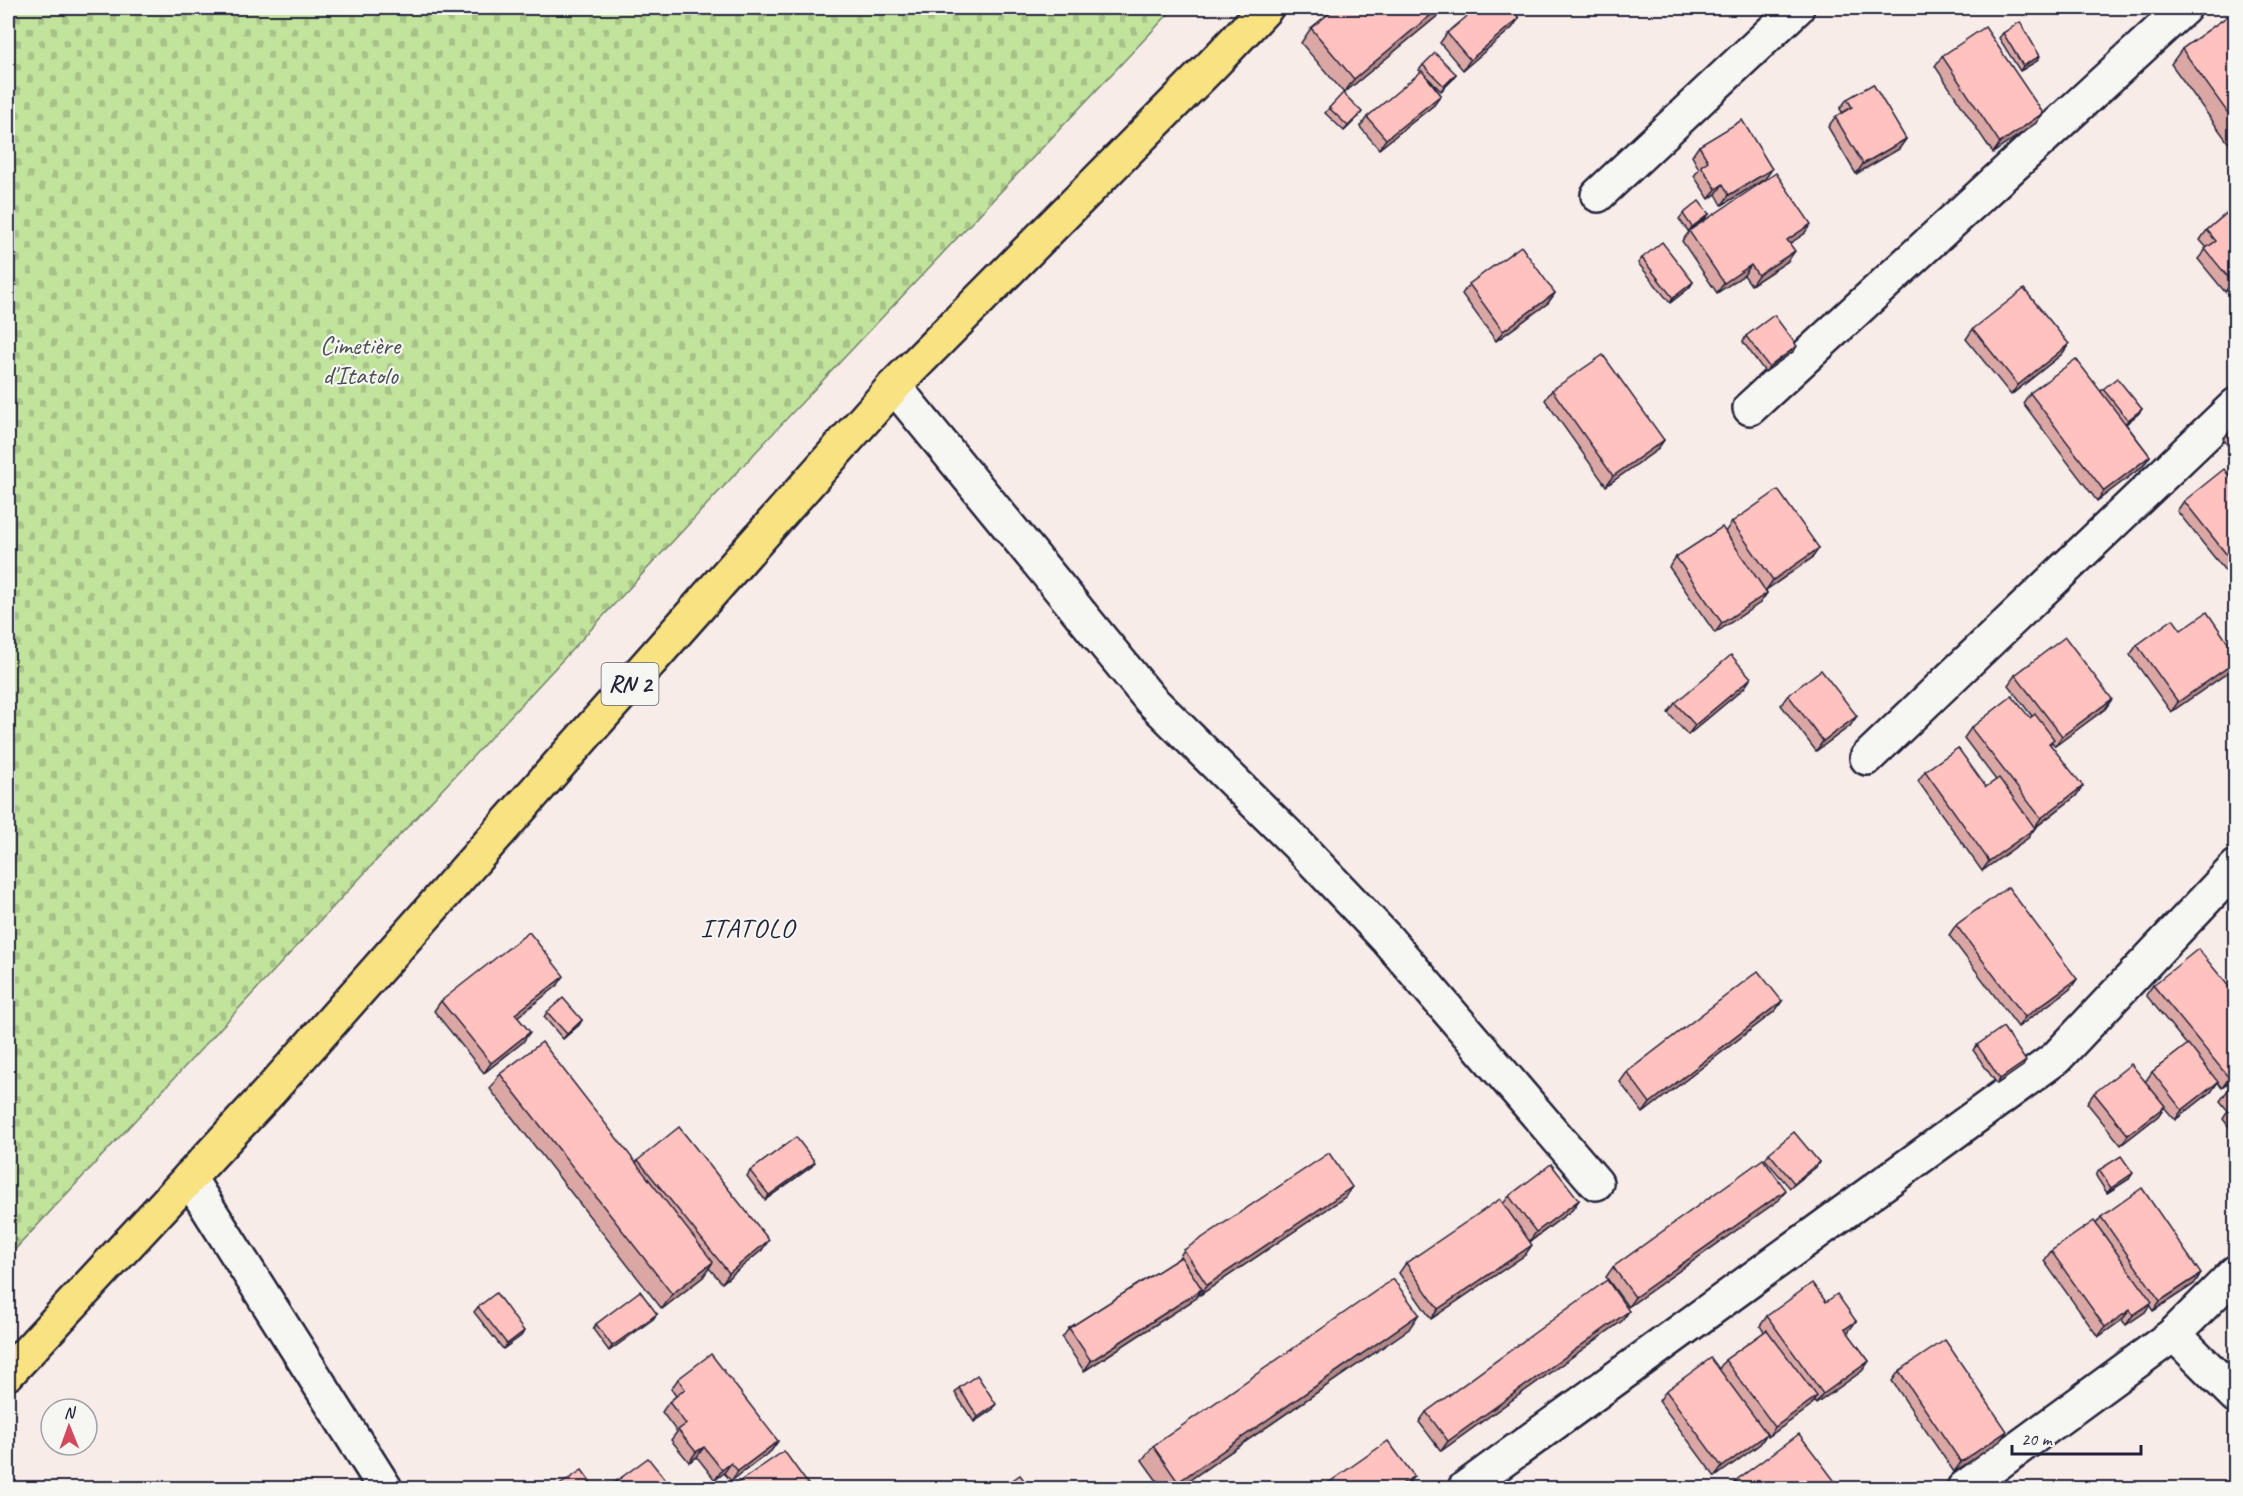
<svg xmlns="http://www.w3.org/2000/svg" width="2243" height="1496" font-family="Caveat,sans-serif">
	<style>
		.cemetery { fill: url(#cemetery-stones); stroke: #72826c; stroke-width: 1.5 }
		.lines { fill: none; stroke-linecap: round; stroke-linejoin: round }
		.minor-casing { stroke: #22223b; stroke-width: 38 }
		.highway-casing { stroke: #22223b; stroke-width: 38 }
		.minor { stroke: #f6f6f2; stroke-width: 33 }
		.highway { stroke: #f8e281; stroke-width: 33 }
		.wall { fill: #dba7a4; stroke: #22223b; stroke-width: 1.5 }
		.shaded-wall { fill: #b28886; stroke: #22223b; stroke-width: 1.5 }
		.building { fill: #ffc2bf; stroke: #22223b; stroke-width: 1.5 }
		.labels { text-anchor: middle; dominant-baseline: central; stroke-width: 4.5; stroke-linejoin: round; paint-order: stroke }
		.shield { fill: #f6f6f2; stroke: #626272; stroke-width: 1.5 }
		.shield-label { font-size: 24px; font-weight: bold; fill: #22223b }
		.park-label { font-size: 26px; fill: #4a5253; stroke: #f6f6f2 }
		.neighbourhood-label { font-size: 27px; letter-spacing: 1.5px; fill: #22223b; stroke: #f6f6f2 }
	</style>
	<defs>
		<pattern id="cemetery-stones" width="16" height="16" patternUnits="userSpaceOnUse" patternTransform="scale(1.5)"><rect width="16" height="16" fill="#c1e39c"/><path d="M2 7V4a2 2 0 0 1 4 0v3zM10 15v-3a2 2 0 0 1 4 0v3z" fill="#a6c287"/></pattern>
	</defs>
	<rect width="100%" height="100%" fill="#f8ece8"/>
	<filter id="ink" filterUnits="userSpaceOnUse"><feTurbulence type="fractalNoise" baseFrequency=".0167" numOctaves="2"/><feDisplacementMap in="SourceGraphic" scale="12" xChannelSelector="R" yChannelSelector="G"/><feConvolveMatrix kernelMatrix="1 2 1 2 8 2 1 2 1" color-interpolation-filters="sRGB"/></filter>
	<g filter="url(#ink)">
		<polygon class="cemetery" points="8,8 1174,8 791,414 8,1257"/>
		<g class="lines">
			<defs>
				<g id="minor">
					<polyline points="1598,195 1797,8"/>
					<polyline points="894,386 1150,699 1296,843 1387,939 1596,1183"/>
					<polyline points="1750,408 2184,8"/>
					<polyline points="1867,758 2236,405"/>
					<polyline points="189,1178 385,1488"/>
					<polyline points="2174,1334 2236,1396"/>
					<polyline points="1465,1488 2056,1058 2236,867"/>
					<polyline points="1964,1488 2174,1334 2236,1272"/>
				</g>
				<polyline id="highway" points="8,1373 270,1091 894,386 1213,64 1266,8"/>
			</defs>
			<use href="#minor" class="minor-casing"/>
			<use href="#highway" class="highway-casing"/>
			<use href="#minor" class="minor"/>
			<use href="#highway" class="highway"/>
		</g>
		<g class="wall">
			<polygon points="1336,8 1447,8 1344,93 1301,43 1311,28"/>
			<polygon points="2235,11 2235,152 2171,64 2182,49"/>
			<polygon points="1519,18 1512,28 1463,70 1440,43 1447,33"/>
			<polygon points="2003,33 2037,61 2020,71 1999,38"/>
			<polygon points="1942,56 2036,123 1993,153 1935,66"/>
			<polygon points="1423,65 1456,74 1453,79 1441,91 1428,78 1441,95 1434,105 1379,149 1360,127 1367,117 1422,72 1419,70"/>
			<polygon points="1847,99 1906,139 1899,149 1856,174 1828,127 1835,117 1843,113 1840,109"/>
			<polygon points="1329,108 1358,117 1344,131 1325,113"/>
			<polygon points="1699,146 1772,169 1765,179 1722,205 1716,194 1709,199 1694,176 1699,169 1692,156"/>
			<polygon points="2235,206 2235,283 2225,292 2198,259 2207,248 2200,240 2207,230"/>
			<polygon points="1683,214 1709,214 1705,219 1690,231 1804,234 1790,243 1788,261 1751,285 1744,275 1717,293 1682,241 1689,232 1679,219"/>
			<polygon points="1642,258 1693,282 1689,288 1670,303 1638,263"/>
			<polygon points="1469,284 1555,293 1548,303 1496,341 1462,294"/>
			<polygon points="1973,329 2069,344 2062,354 2011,395 1966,339"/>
			<polygon points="1746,336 1794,351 1765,372 1743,342"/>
			<polygon points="2103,389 2142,409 2138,414 2126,424 2150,456 2143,466 2097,501 2023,403 2030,393 2101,391"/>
			<polygon points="1552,390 1664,440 1657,450 1606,486 1545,400"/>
			<polygon points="2235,427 2235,455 2223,439 2227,434"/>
			<polygon points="2235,484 2235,583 2177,511 2184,501"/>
			<polygon points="1732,522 1819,548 1812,558 1766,590 1767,593 1760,603 1715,633 1669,567 1676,557 1725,532"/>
			<polygon points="2181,630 2233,669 2171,712 2130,655 2137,645"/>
			<polygon points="2015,675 2112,699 2105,709 2055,746 2052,742 2050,744 2076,796 2035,828 2028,838 1982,871 1918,781 1925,771 1986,787 1996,780 1964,738 1971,728 2030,718 2032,716 2008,685"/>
			<polygon points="1751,678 1744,688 1688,735 1668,713 1675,703"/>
			<polygon points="1788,695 1850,726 1816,751 1781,705"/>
			<polygon points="1956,925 2077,979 2070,989 2018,1027 1949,935"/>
			<polygon points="2153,985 2235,1077 2222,1088 2217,1082 2211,1092 2175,1120 2164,1107 2158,1116 2121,1145 2087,1103 2094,1093 2145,1082 2152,1072 2187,1045 2146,995"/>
			<polygon points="557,986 517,1017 523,1042 484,1073 434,1011 441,1001"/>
			<polygon points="1782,1001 1775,1011 1643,1113 1620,1082 1627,1072"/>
			<polygon points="547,1012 582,1020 579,1025 563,1039 544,1017"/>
			<polygon points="1977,1045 2023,1066 1997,1084 1973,1050"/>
			<polygon points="500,1074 636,1163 638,1160 762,1250 722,1283 709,1268 703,1277 662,1309 490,1089"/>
			<polygon points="2235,1083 2235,1135 2223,1119 2228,1111 2220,1101 2230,1087"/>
			<polygon points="1769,1153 1819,1162 1816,1167 1790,1188 1765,1159"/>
			<polygon points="811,1167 765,1200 747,1176 750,1171"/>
			<polygon points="2099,1170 2129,1179 2107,1193 2096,1176"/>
			<polygon points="1509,1196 1579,1200 1572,1210 1530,1242 1525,1255 1431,1319 1399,1273 1406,1263 1503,1204"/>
			<polygon points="1345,1197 1200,1295 1199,1294 1195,1299 1084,1371 1062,1338 1069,1328 1178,1259 1184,1250"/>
			<polygon points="1779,1200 1628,1307 1606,1277 1613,1267"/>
			<polygon points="2101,1217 2194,1284 2153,1311 2149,1305 2145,1312 2126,1325 2122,1320 2098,1337 2044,1261 2051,1251 2096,1224"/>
			<polygon points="1826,1302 1856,1321 1847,1332 1869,1361 1862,1371 1816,1404 1814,1401 1810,1407 1768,1437 1766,1434 1760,1444 1715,1477 1659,1401 1666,1391 1719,1369 1725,1360 1764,1332 1760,1326 1767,1316"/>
			<polygon points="478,1307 524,1331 521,1336 503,1349 474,1312"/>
			<polygon points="1629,1311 1622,1321 1441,1451 1419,1422 1426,1412"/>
			<polygon points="657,1314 653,1319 609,1351 593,1329 596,1324"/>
			<polygon points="1409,1329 1178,1488 1162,1488 1142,1460 1153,1446"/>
			<polygon points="1899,1371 2000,1441 1954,1472 1892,1381"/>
			<polygon points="678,1379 778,1441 771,1451 731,1481 724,1473 715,1480 697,1457 689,1462 671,1440 677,1432 662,1412 669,1402 676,1396 671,1389"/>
			<polygon points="959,1388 993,1409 974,1422 955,1393"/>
			<polygon points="1735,1481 1840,1488 1730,1488"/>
		</g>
		<g class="shaded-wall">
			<polygon points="1439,8 1447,8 1344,93 1354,79"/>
			<polygon points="1519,18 1512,28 1463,70 1470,60"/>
			<polygon points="2040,56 2037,61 2020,71 2023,66"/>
			<polygon points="1456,74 1453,79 1441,91 1444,86"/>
			<polygon points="1441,95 1434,105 1379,149 1386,139"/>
			<polygon points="1362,112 1358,117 1344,131 1348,126"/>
			<polygon points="2043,113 2036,123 1993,153 2000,143"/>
			<polygon points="1906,139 1899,149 1856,174 1863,164"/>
			<polygon points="1772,169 1765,179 1722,205 1729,195"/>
			<polygon points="1723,184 1716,194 1709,199 1716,189"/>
			<polygon points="1709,214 1705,219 1688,232 1692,227"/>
			<polygon points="1811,224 1804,234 1780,250 1787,240"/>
			<polygon points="1795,251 1788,261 1751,285 1758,275"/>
			<polygon points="1751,265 1744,275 1717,293 1724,283"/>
			<polygon points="2235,279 2235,283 2225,292 2232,282"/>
			<polygon points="1693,282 1689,288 1670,303 1673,298"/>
			<polygon points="1555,293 1548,303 1496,341 1503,331"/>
			<polygon points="2069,344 2062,354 2011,395 2018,385"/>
			<polygon points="1797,346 1794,351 1765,372 1769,367"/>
			<polygon points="2142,409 2138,414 2124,425 2128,420"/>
			<polygon points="1664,440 1657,450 1606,486 1613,476"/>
			<polygon points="2150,456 2143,466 2097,501 2104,491"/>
			<polygon points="1819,548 1812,558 1766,590 1773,580"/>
			<polygon points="1767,593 1760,603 1715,633 1722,623"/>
			<polygon points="2235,662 2235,665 2233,669 2171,712 2178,702"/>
			<polygon points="1751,678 1744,688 1688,735 1695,725"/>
			<polygon points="2112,699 2105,709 2055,746 2062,736"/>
			<polygon points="1857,716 1850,726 1816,751 1823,741"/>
			<polygon points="2083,786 2076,796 2034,828 2041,818"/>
			<polygon points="2035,828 2028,838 1982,871 1989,861"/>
			<polygon points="564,976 557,986 508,1024 515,1014"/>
			<polygon points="2077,979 2070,989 2018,1027 2025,1017"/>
			<polygon points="1782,1001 1775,1011 1643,1113 1650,1103"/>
			<polygon points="582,1020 579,1025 563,1039 567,1034"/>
			<polygon points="530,1032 523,1042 484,1073 491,1063"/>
			<polygon points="2026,1061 2023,1066 1997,1084 2000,1079"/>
			<polygon points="2235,1073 2235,1077 2222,1088 2229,1078"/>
			<polygon points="2218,1082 2211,1092 2175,1120 2182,1110"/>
			<polygon points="2165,1106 2158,1116 2121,1145 2128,1135"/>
			<polygon points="815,1162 811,1167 765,1200 769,1195"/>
			<polygon points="1819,1162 1816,1167 1790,1188 1794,1183"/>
			<polygon points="2133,1173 2129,1179 2107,1193 2111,1188"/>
			<polygon points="1352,1187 1345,1197 1200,1295 1207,1285"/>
			<polygon points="1786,1190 1779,1200 1628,1307 1635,1297"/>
			<polygon points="1579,1200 1572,1210 1529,1242 1536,1232"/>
			<polygon points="769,1240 762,1250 722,1283 729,1273"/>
			<polygon points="1532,1245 1525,1255 1431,1319 1438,1309"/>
			<polygon points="713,1262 703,1277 662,1309 672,1294"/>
			<polygon points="2201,1274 2194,1284 2153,1311 2160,1301"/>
			<polygon points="1202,1289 1195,1299 1084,1371 1091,1361"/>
			<polygon points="2152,1302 2145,1312 2126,1325 2133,1315"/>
			<polygon points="2130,1310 2122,1320 2098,1337 2105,1327"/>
			<polygon points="1629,1311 1622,1321 1441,1451 1448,1441"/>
			<polygon points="657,1314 653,1319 609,1351 612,1346"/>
			<polygon points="1419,1314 1409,1329 1178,1488 1173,1488 1178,1482"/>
			<polygon points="1856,1321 1849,1331 1838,1339 1845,1329"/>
			<polygon points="524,1331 521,1336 503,1349 507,1344"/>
			<polygon points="1869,1361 1862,1371 1816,1404 1823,1394"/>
			<polygon points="1817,1396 1810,1407 1768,1437 1775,1427"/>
			<polygon points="996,1404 993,1409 974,1422 978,1417"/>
			<polygon points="2007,1431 2000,1441 1954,1472 1961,1462"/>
			<polygon points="1767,1434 1760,1444 1715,1477 1722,1467"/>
			<polygon points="778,1441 771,1451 731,1481 738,1471"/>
			<polygon points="704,1447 697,1457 689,1462 696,1452"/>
			<polygon points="731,1463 724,1473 715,1480 722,1470"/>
			<polygon points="1414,1476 1405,1488 1396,1488"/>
		</g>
		<g class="building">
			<polygon points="1336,8 1439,8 1354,79 1311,28"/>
			<polygon points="1477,8 1511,8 1519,18 1470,60 1447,33"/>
			<polygon points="2235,11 2235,123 2182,49"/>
			<polygon points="2020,22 2040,56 2023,66 2003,33"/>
			<polygon points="1985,27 2043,113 2000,143 1942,56"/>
			<polygon points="1435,53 1456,74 1444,86 1423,65"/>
			<polygon points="1422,71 1441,95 1386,139 1367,117"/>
			<polygon points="1873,84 1906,139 1863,164 1835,117 1852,107 1847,99"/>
			<polygon points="1343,93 1362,112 1348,126 1329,108"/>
			<polygon points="1742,120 1772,169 1729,195 1723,184 1716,189 1701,166 1708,161 1699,146"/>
			<polygon points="1776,173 1811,224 1787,240 1795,251 1758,275 1751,265 1724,283 1689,231"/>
			<polygon points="1699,201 1709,214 1692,227 1683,214"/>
			<polygon points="2235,206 2235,279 2232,282 2205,249 2216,241 2207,230"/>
			<polygon points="1662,242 1693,282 1673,298 1642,258"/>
			<polygon points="1521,246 1555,293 1503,331 1469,284"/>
			<polygon points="2024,289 2069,344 2018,385 1973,329"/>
			<polygon points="1774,315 1797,346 1769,367 1746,336"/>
			<polygon points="1603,355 1664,440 1613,476 1552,390"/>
			<polygon points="2076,359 2150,456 2104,491 2030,393"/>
			<polygon points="2117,378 2142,409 2128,420 2103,389"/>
			<polygon points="2235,427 2235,445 2227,434"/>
			<polygon points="2224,469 2235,484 2235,565 2184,501"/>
			<polygon points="1778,490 1819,548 1773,580 1732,522"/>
			<polygon points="1722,527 1767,593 1722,623 1676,557"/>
			<polygon points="2207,612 2235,653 2235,662 2178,702 2137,645 2173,619 2181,630"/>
			<polygon points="2065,637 2112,699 2062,736 2015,675"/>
			<polygon points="1731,655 1751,678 1695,725 1675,703"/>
			<polygon points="1821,670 1857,716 1823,741 1788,695"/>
			<polygon points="2012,696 2030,718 2035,714 2054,739 2049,743 2083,786 2041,818 1971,728"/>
			<polygon points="1958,748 1986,787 1999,778 2035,828 1989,861 1925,771"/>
			<polygon points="2008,887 2077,979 2025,1017 1956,925"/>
			<polygon points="529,932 564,976 515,1014 530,1032 491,1063 441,1001"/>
			<polygon points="2198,949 2235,994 2235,1073 2229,1078 2153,985"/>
			<polygon points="1758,971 1782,1001 1650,1103 1627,1072"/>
			<polygon points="563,998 582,1020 567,1034 547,1012"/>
			<polygon points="2003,1027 2026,1061 2000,1079 1977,1045"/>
			<polygon points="542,1042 713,1262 672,1294 500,1074"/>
			<polygon points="2188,1044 2218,1082 2182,1110 2152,1072"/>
			<polygon points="2131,1064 2165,1106 2128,1135 2094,1093"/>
			<polygon points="2235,1083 2235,1093 2230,1087"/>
			<polygon points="679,1127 769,1240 729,1273 638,1160"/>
			<polygon points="1794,1132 1819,1162 1794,1183 1769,1153"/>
			<polygon points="796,1137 815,1162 769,1195 750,1171"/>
			<polygon points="1329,1153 1352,1187 1207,1285 1184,1250"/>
			<polygon points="2121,1156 2133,1173 2111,1188 2099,1170"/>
			<polygon points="1763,1159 1786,1190 1635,1297 1613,1267"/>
			<polygon points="1551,1164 1579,1200 1536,1232 1509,1196"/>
			<polygon points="2142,1188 2201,1274 2160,1301 2101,1217"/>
			<polygon points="1500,1199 1532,1245 1438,1309 1406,1263"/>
			<polygon points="2094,1221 2152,1302 2133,1315 2130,1310 2105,1327 2051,1251"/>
			<polygon points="1181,1257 1202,1289 1091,1361 1069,1328"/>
			<polygon points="1393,1279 1419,1314 1178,1482 1153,1446"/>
			<polygon points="1607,1280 1629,1311 1448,1441 1426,1412"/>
			<polygon points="1812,1283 1826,1302 1837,1294 1856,1321 1845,1329 1869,1361 1823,1394 1767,1316"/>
			<polygon points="640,1291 657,1314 612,1346 596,1324"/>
			<polygon points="496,1293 524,1331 507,1344 478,1307"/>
			<polygon points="1767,1330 1817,1396 1775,1427 1725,1360"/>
			<polygon points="1945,1340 2007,1431 1961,1462 1899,1371"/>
			<polygon points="711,1354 778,1441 738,1471 731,1463 722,1470 704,1447 696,1452 678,1430 686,1424 669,1402 685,1389 678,1379"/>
			<polygon points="1711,1358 1767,1434 1722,1467 1666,1391"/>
			<polygon points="977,1375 996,1404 978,1417 959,1388"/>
			<polygon points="1799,1434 1840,1488 1741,1488 1735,1481"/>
			<polygon points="1388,1441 1414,1476 1396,1488 1321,1488"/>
			<polygon points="784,1451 810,1487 809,1488 730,1488"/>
			<polygon points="648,1458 672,1488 607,1488"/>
			<polygon points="582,1470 595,1488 555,1488"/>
			<polygon points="1020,1475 1030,1488 1001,1488"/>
			<polygon points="1636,1485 1638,1488 1631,1488"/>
		</g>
	</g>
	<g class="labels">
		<rect class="shield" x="601.5" y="663" width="57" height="42" rx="4.5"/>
		<g class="shield-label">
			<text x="630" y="684">RN 2</text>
		</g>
		<g class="park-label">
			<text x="360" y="345">Cimetière<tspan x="360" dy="30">d'Itatolo</tspan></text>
		</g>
		<g class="neighbourhood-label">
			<text x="748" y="928">ITATOLO</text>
		</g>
	</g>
	<rect width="2243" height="1496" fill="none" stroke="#f6f6f2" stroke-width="30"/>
	<rect x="15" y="15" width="2213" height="1466" fill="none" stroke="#22223b" stroke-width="2" filter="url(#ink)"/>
	<g transform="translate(69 1427) rotate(359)"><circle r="28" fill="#f6f6f2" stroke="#a1a1a9" stroke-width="1.5"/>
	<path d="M0-4.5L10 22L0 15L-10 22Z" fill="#d1495b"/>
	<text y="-9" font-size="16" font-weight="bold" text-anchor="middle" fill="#22223b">N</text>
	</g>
	<path d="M2012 1445v9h129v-9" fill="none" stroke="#22223b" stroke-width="3"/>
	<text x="2021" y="1445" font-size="18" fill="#22223b" stroke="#f6f6f2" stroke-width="4.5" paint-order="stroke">20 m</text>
</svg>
